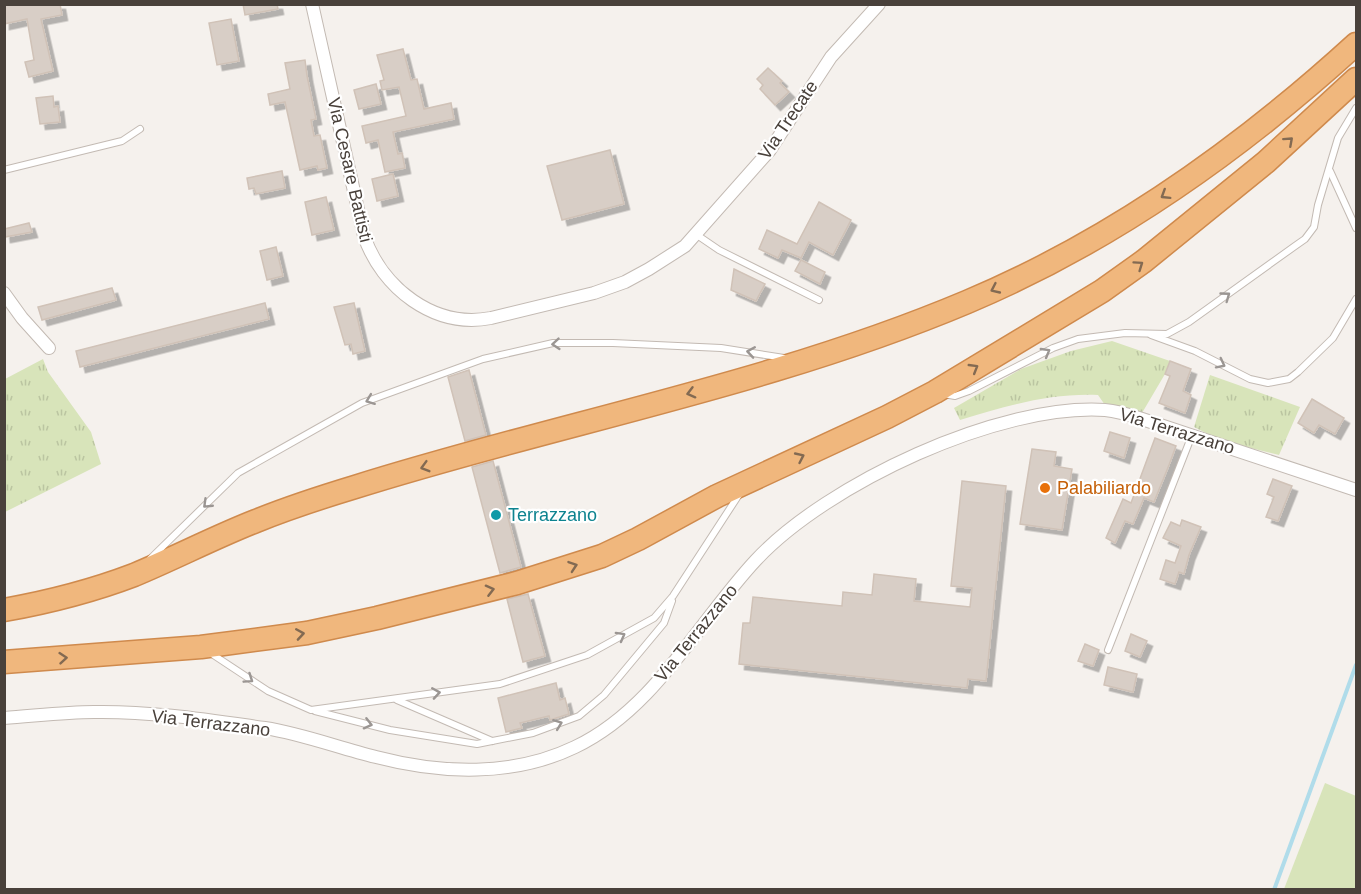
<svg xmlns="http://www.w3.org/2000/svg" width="1361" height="894" font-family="Helvetica,sans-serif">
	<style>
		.grass { fill: url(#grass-tufts) }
		.green { fill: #d8e4ba }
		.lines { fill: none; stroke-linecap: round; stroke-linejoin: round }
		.stream { stroke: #b0dcea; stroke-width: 4 }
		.building { fill: #d8cec6; stroke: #d0c2b7; stroke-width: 1.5; filter: url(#shadow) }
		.lane-casing { stroke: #c3bab3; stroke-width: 8 }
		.street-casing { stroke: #c3bab3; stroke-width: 14 }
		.highway-casing { stroke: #cf8a4d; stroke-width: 25 }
		.lane { stroke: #fff; stroke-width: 6 }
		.street { stroke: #fff; stroke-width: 12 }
		.highway { stroke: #f0b77d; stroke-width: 22 }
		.oneway { stroke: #836a52 }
		.oneway2 { stroke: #9b9693 }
		.food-dot { fill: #e8710a; stroke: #fff; stroke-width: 2 }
		.culture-dot { fill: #0f9aa8; stroke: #fff; stroke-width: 2 }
		.labels { text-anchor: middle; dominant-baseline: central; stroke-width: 4.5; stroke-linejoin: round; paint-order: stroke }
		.street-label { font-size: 18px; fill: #49413b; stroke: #fff }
		.food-label { font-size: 18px; fill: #c56008; stroke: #fff; text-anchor: start }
		.culture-label { font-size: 18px; fill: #0d838f; stroke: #fff; text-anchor: start }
	</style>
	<defs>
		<pattern id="grass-tufts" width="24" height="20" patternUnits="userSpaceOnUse" patternTransform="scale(1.5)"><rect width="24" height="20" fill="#d8e4ba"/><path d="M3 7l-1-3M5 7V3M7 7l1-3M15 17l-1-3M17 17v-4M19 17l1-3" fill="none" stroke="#bbc5a1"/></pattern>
		<filter id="shadow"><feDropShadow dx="5.5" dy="5.5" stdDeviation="0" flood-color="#0004"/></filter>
	</defs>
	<rect width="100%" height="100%" fill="#f5f1ed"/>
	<g class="grass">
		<path d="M1112 341 1170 361 1165 374 1142 413 1105 405 1098 395C1049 393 1007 406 960 420L954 408 1021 369 1071 351Z"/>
		<polygon points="43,359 48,372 91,432 101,464 5,512 5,379"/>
		<polygon points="1210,375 1300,407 1279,455 1222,441 1194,427"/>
	</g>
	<polygon class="green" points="1325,783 1356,796 1356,889 1284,889"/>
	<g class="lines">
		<polyline class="stream" points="1274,890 1356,665"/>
	</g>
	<g class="building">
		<polygon points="4,4 60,4 62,15 41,19 53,71 29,77 25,62 34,60 27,19 4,24"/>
		<polygon points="243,4 277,4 278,9 245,15"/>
		<polygon points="231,19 239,61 217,65 209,23"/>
		<polygon points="403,49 411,80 417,79 424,109 451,103 454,119 393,132 398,154 402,153 405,168 385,172 378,140 366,143 362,126 406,116 399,87 382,90 380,81 384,80 377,55"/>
		<polygon points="305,60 307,76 316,119 311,120 314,136 320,135 327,168 318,170 317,166 300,170 285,102 270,105 268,94 290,89 285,63"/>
		<polygon points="768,68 782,81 780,83 789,92 775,105 760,89 763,85 757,79"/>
		<polygon points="376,84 381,104 359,109 354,90"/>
		<polygon points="53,96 54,107 58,106 60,122 40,124 36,98"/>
		<polygon points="610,150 624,204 562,220 547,166"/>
		<polygon points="282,171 285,188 256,194 254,188 249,189 247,178"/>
		<polygon points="393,174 398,196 377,201 372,179"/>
		<polygon points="326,197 334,230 312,235 305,202"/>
		<polygon points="819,202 851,220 833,255 809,242 801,258 782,250 778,258 759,249 767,230 797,244"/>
		<polygon points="29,223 32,232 5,237 4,229"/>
		<polygon points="276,247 283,276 267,280 260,251"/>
		<polygon points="801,260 825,272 820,284 795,271"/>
		<polygon points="734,269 765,284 756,301 731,290"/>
		<polygon points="112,288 116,300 42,320 38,307"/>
		<polygon points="265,303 269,319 80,367 76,351"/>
		<polygon points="354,303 365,351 353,354 351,344 345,345 334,307"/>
		<polygon points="1170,361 1191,369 1183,391 1191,395 1185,413 1159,403 1170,376 1165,374"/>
		<polygon points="469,370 486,435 465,441 448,377"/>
		<polygon points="1312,399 1344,418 1335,434 1319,425 1314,433 1298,423"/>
		<polygon points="1110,432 1130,438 1124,458 1104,451"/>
		<polygon points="1155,438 1176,446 1169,465 1154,502 1144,498 1133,524 1125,521 1115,543 1106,538 1123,499 1131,503"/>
		<polygon points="1032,449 1056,452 1054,466 1072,469 1062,530 1020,524"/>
		<polygon points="493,461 521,567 500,573 472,467"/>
		<polygon points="1273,479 1292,486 1278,521 1266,517 1274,497 1267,494"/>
		<polygon points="962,481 1006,486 986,681 968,679 967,688 739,664 743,623 750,623 753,597 842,606 843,592 872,595 874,574 916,579 914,601 970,607 972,588 951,586"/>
		<polygon points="1182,520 1201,527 1189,555 1184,574 1179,572 1175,584 1160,579 1166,560 1175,563 1181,546 1163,538 1171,522 1180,526"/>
		<polygon points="528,594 545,656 523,662 507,599"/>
		<polygon points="1131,634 1147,641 1140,657 1125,651"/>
		<polygon points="1085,644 1099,650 1093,666 1078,661"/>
		<polygon points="1108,667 1137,674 1133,692 1104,685"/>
		<polygon points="556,683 560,700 565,698 569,714 550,720 549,716 520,723 522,728 506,732 498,698"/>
	</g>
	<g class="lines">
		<defs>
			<g id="lane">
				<polyline points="4,170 122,141 140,129"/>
				<polyline points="1330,171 1356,228"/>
				<polyline points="697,235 719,250 819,300"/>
				<polyline points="1151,335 1195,351 1250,379 1268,383 1289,379 1298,372 1333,338 1356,299"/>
				<polyline points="944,394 955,396 969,391 1053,348 1078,339 1125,333 1167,334 1189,322 1295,246 1305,239 1314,227 1318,205 1338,138 1356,108"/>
				<polyline points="150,559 238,473 362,403 483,359 553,343 613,343 721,348 784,358"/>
				<polyline points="1108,650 1192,435"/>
				<polyline points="209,652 268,691 311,710 500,684 587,655 654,618 673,596 740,493"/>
				<polyline points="397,700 492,741"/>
				<polyline points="315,711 390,730 477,744 533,733 579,716 604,695 664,623 672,601"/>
			</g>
			<g id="street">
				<path d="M312 4 364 236C382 288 434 329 491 318L594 293 625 282 649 269 685 246 770 150 831 57 879 4"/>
				<polyline points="4,293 22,318 49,348"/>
				<path d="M4 718C34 716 64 712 94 712 151 711 208 720 265 728 303 734 339 748 376 757 441 774 513 777 575 747 655 709 698 622 756 560 827 484 999 403 1105 410 1118 411 1130 415 1142 419L1356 490"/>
			</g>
			<g id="highway">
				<path d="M4 610C49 602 92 591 134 575 175 558 215 537 256 521 288 508 322 497 355 487 558 423 770 385 967 302 1112 241 1241 149 1356 44"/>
				<polyline points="4,662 201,647 307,633 377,618 517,583 602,556 638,539 717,496 887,417 935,392 1102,291 1144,261 1266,162 1356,79"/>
			</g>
		</defs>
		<use href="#lane" class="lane-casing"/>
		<use href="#street" class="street-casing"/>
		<use href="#highway" class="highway-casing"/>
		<use href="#lane" class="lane"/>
		<use href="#street" class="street"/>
		<use href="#highway" class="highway"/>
	</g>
	<defs><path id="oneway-chevron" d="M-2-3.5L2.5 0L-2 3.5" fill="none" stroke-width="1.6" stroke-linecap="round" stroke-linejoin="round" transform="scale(1.5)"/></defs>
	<g class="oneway">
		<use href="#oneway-chevron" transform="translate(1289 141) rotate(-42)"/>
		<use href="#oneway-chevron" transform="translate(1165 195) rotate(148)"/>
		<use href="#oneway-chevron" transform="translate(1139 265) rotate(-35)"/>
		<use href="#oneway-chevron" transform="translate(995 289) rotate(155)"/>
		<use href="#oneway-chevron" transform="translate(974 368) rotate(-31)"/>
		<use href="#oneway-chevron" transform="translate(691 393) rotate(165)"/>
		<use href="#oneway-chevron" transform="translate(800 457) rotate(-25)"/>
		<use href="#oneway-chevron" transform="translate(425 467) rotate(164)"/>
		<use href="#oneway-chevron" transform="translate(573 566) rotate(-19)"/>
		<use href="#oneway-chevron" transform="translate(490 590) rotate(-14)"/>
		<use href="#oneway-chevron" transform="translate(300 634) rotate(-9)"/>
		<use href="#oneway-chevron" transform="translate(63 658) rotate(-5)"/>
	</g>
	<g class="oneway2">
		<use href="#oneway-chevron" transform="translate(1226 296) rotate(-36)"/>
		<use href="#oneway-chevron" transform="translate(556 344) rotate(175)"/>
		<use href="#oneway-chevron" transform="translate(751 352) rotate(-171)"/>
		<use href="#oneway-chevron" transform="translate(1046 352) rotate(-30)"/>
		<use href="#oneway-chevron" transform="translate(1221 364) rotate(27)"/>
		<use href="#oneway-chevron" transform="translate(370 400) rotate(159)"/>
		<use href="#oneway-chevron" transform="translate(207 504) rotate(136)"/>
		<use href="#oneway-chevron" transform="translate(621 636) rotate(-29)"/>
		<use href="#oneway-chevron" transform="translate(249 679) rotate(34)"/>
		<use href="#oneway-chevron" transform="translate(436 693) rotate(-9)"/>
		<use href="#oneway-chevron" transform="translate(368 724) rotate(14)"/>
		<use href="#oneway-chevron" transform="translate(558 724) rotate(-21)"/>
	</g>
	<circle class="food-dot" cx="1045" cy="488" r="6"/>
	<circle class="culture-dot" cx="496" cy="515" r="6"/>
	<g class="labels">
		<g class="street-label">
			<text transform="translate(788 120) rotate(-56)">Via Trecate</text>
			<text transform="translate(350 170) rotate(77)">Via Cesare Battisti</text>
			<text transform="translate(1177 431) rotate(17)">Via Terrazzano</text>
			<text transform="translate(696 633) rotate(-51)">Via Terrazzano</text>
			<text transform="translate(211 723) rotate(7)">Via Terrazzano</text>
		</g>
		<g class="food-label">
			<text x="1057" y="488">Palabiliardo</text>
		</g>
		<g class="culture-label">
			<text x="508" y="515">Terrazzano</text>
		</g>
	</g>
	<rect width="1361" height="894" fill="none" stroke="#49413b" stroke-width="12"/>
</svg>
